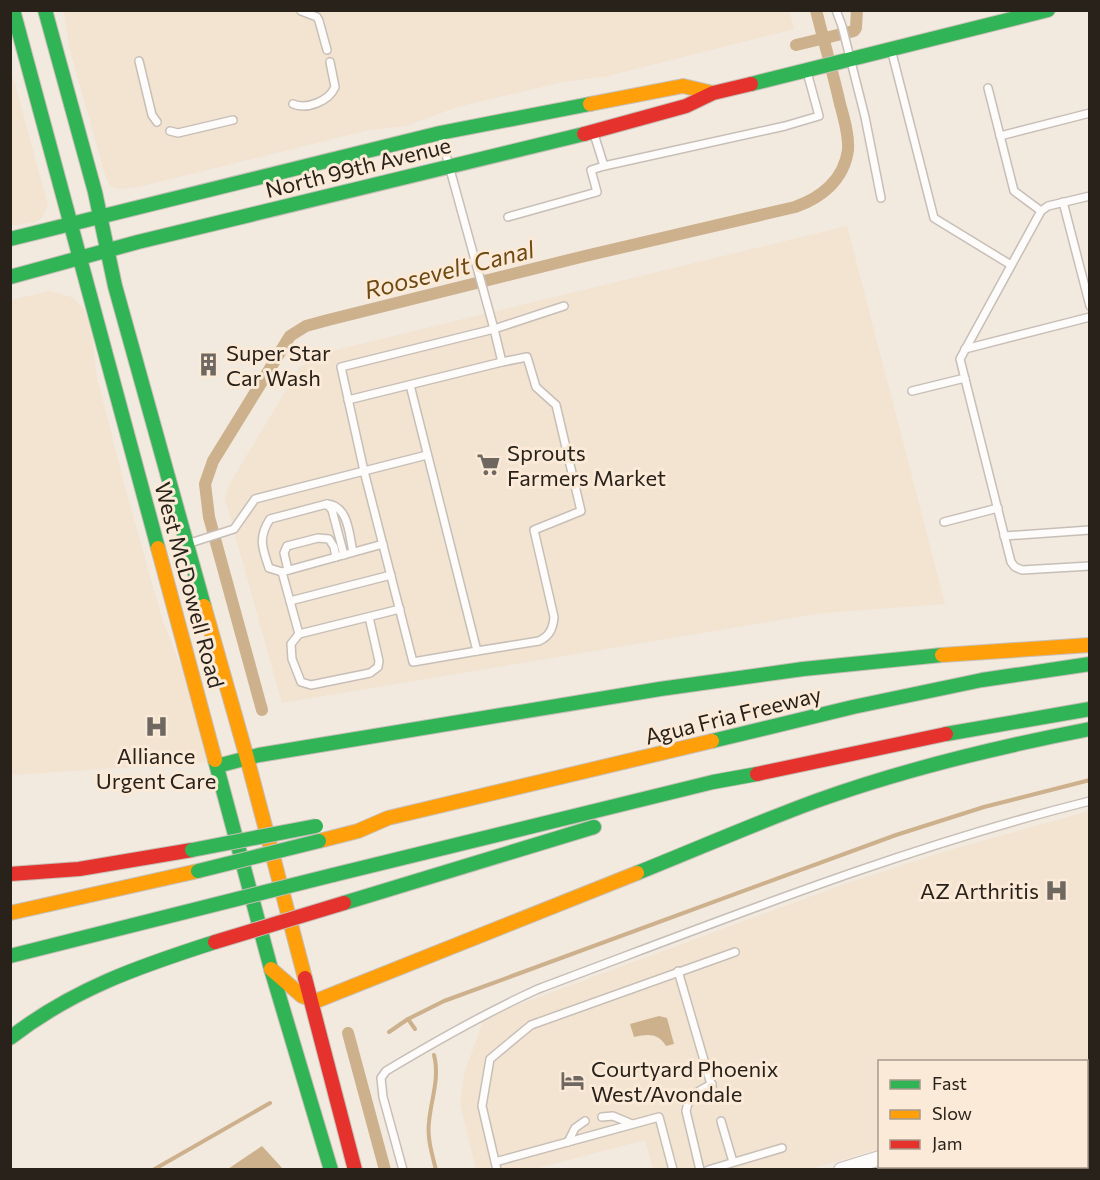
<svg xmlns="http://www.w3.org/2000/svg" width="1100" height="1180" font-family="Commissioner,sans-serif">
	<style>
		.built { fill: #f3e3d1 }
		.water { fill: #cdb08c }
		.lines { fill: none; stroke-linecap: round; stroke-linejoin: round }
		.stream { stroke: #cdb08c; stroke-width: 4 }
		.canal { stroke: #cdb08c; stroke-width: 12 }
		.lane-casing { stroke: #c7bfb7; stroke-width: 10 }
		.street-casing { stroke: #c7bfb7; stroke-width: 16 }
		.fast-casing { stroke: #c7bfb7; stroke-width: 16 }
		.slow-casing { stroke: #c7bfb7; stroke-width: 16 }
		.jam-casing { stroke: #c7bfb7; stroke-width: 16 }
		.lane { stroke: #fdfcfa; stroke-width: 7 }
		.street { stroke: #fdfcfa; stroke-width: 14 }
		.fast { stroke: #30b455; stroke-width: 14 }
		.slow { stroke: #ff9f0a; stroke-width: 14 }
		.jam { stroke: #e5322d; stroke-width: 14 }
		.fast-bridge-casing { stroke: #c7bfb7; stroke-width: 16; stroke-linecap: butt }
		.jam-bridge-casing { stroke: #c7bfb7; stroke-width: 16; stroke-linecap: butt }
		.fast-bridge { stroke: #30b455; stroke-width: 14 }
		.jam-bridge { stroke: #e5322d; stroke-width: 14 }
		.labels { text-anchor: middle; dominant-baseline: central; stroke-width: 6; stroke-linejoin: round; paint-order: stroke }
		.street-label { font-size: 22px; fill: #28221b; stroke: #faead7 }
		.poi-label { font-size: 22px; fill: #28221b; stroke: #faead7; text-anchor: start }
		.water-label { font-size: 24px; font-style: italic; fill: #6f4912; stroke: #faead7 }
	</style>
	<rect width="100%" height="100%" fill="#f2e9df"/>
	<g class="built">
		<polygon points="789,10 794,29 608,76 563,82 457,107 406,126 369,130 138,187 119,189 110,186 106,178 69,47 64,11"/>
		<polygon points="10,66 48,206 42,217 36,222 11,226"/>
		<polygon points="847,226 945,604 822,613 282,703 225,499 229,485 300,367 324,353"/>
		<polygon points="50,291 71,297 80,305 84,310 92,331 96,374 126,491 163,622 182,669 207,762 11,775 11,300"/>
		<polygon points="1089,811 1089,1129 1086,1126 1086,1062 880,1062 879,1149 810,1169 653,1169 645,1140 534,1169 476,1169 460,1103 464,1075 483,1021 493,1014 842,885 943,852"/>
		<polygon points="879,1165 1046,1166 1049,1169 866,1169"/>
	</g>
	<g class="water">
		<path d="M659 1016 667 1018 674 1044 666 1046C658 1033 648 1034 634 1037L630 1024Z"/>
		<polygon points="262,1146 283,1169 228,1169"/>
	</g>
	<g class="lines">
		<g class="stream">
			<polyline points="408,1019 415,1029"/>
			<polyline points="389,1032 408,1019 444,1001 896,835 984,807 1090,780"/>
			<path d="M434 1055C440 1078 431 1099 429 1122 427 1138 432 1154 436 1170"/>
			<polyline points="153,1170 270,1103"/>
		</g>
		<g class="canal">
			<polyline points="796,45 854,31 856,28 857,10"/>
			<path d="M262 710 209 517 205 484 213 461 290 336 306 326 328 320 585 256 795 207C821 198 844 180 848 150 849 135 844 118 840 104 833 73 824 42 816 10"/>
			<polyline points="348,1033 385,1170"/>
		</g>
		<defs>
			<g id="lane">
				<polyline points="836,10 842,26 865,117 881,198"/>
				<polyline points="301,11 317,17 319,21 327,50"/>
				<polyline points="891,49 934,218 1011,265"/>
				<polyline points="139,61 152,115 157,122"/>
				<polyline points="988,88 1014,191 1041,211"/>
				<path d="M293 104C307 110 329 101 335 87L330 62"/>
				<polyline points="170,131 178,133 233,120"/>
				<polyline points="1000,136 1090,113"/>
				<polyline points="604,166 785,126 819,116 807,72"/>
				<polyline points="1090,196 1048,206 1041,211 960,359 1011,562 1015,567 1022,570 1090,566"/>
				<polyline points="1063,202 1090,306"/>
				<polyline points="508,217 597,192 591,170 604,166 594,134"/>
				<polyline points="965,349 1090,317"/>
				<polyline points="410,385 477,651 413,662 364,471 427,455"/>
				<polyline points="912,391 965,378"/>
				<polyline points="348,400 502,362 494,329 564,306"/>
				<path d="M327 504C349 506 349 535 353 552"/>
				<polyline points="944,522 998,508"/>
				<polyline points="1004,536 1090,530"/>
				<polyline points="190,543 234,529 255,499 364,471 341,367 494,329 440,133"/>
				<polyline points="288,570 284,553 287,546 318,538 329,539 334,547 336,557"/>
				<path d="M282 572 269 568C262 548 258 537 270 519L327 504 332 510 344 555"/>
				<polyline points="290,601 391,575"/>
				<polyline points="369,617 379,661 378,667 370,673 311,685 301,682 292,659 291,644 299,634 400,609"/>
				<polyline points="299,634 282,572 383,544"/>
				<path d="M477 651 539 641C550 636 553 628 554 617L534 530 581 511 556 405 536 387 527 357 502 362"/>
				<polyline points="678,971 715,1098"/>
				<polyline points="602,1117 613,1116 632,1124"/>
				<polyline points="721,1121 733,1162"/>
				<polyline points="568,1142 575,1128 585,1121"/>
				<polyline points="495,1162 659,1117 673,1170"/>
				<path d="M403 1170 383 1097 381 1078 386 1071C436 1041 485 1013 538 989 720 921 901 848 1090 801"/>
				<polyline points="497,1170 482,1106 490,1059 531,1025 735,952"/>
				<path d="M700 1170 686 1111C689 1095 698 1091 712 1084"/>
				<polyline points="708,1170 782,1148"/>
			</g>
			<g id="street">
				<polyline points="1073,1166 1073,1170"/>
				<polyline points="841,1170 880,1158"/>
			</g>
			<g id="fast">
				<polyline points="13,10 158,548"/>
				<polyline points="45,10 95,192 115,286 204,606"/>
				<polyline points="751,84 1048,10"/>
				<polyline points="10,239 440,133 590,104"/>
				<polyline points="10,277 138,242 584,134"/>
				<polyline points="946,734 1090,709"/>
				<polyline points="712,741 853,707 982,680 1090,664"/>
				<polyline points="215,760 271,969 331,1170"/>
				<polyline points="217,766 259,755 660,689 803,669 942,655"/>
				<path d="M637 873C697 849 756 823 816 801 905 769 997 747 1090 729"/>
				<polyline points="333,875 713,782 757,774"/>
				<polyline points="344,903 594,827"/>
				<path d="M10 1038C73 989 140 966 215 942"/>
			</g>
			<g id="slow">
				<polyline points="590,104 683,86 713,93"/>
				<polyline points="158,548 215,760"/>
				<polyline points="204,606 247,758 305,978"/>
				<polyline points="942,655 1090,645"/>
				<polyline points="319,841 358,831 388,818 712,741"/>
				<polyline points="10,913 198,871"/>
				<polyline points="271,969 302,996 316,1001 637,873"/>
			</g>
			<g id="jam">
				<polyline points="584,134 686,106 713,93 751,84"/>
				<polyline points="757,774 946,734"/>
				<polyline points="10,874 79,869 192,850"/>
				<polyline points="305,978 355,1170"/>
			</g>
		</defs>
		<use href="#lane" class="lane-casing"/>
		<use href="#street" class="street-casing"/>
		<use href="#fast" class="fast-casing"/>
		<use href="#slow" class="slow-casing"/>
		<use href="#jam" class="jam-casing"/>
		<use href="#lane" class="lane"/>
		<use href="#street" class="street"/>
		<use href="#fast" class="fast"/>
		<use href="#slow" class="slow"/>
		<use href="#jam" class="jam"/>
		<defs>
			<g id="fast-bridge">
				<polyline points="192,850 316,826"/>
				<polyline points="198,871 319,841"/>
				<polyline points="10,956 333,875"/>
			</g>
			<polyline id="jam-bridge" points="215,942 344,903"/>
		</defs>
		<use href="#fast-bridge" class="fast-bridge-casing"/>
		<use href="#jam-bridge" class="jam-bridge-casing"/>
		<use href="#fast-bridge" class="fast-bridge"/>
		<use href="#jam-bridge" class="jam-bridge"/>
	</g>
	<defs>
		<symbol id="building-bare" viewBox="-9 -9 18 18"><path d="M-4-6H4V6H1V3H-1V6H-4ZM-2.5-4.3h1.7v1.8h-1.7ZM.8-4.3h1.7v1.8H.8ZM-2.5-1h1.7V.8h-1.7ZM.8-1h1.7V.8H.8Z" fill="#6f6860" stroke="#faead7" stroke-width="2.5" paint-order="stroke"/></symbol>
		<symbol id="supermarket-bare" viewBox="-9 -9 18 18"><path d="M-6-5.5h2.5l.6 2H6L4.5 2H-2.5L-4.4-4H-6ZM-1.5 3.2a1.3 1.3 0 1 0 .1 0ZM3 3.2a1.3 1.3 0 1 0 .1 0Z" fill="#6f6860" stroke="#faead7" stroke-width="2.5" paint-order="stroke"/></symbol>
		<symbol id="hospital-bare" viewBox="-9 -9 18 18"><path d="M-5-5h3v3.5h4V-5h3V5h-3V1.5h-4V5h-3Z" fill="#6f6860" stroke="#faead7" stroke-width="2.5" paint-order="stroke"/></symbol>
		<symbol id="hotel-bare" viewBox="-9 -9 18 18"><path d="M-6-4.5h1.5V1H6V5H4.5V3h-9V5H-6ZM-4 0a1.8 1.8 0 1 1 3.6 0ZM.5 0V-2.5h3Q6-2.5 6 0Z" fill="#6f6860" stroke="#faead7" stroke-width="2.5" paint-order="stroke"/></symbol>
	</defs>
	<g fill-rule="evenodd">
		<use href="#building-bare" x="192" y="348" width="33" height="33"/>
		<use href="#supermarket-bare" x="472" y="448" width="33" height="33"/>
		<use href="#hospital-bare" x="140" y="710" width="33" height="33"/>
		<use href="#hospital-bare" x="1040" y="874" width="33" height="33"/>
		<use href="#hotel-bare" x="556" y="1064" width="33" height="33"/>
	</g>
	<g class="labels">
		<g class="street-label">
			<text transform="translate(358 167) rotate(-14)">North 99th Avenue</text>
			<text transform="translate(190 585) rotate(75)">West McDowell Road</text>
			<text transform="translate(733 715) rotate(-14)">Agua Fria Freeway</text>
		</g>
		<g class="poi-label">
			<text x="226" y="352">Super Star<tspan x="226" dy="25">Car Wash</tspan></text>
			<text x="507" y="452">Sprouts<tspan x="507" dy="25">Farmers Market</tspan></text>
			<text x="156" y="755" text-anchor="middle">Alliance<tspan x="156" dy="25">Urgent Care</tspan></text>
			<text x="1039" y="890" text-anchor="end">AZ Arthritis</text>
			<text x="591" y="1068">Courtyard Phoenix<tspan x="591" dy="25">West/Avondale</tspan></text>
		</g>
		<g class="water-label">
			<text transform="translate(449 269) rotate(-14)">Roosevelt Canal</text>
		</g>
	</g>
	<rect width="1100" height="1180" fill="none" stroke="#28221b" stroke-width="24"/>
	<rect x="878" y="1060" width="210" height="108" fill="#faead7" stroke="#a69a8c" stroke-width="1.5"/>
	<rect x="890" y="1080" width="30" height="9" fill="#30b455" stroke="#a69a8c" stroke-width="1.5"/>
	<text x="932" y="1090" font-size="18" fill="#28221b">Fast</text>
	<rect x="890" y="1110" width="30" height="9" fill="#ff9f0a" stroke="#a69a8c" stroke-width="1.5"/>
	<text x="932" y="1120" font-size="18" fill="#28221b">Slow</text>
	<rect x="890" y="1140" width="30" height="9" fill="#e5322d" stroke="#a69a8c" stroke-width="1.5"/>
	<text x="932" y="1150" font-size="18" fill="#28221b">Jam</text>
</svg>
